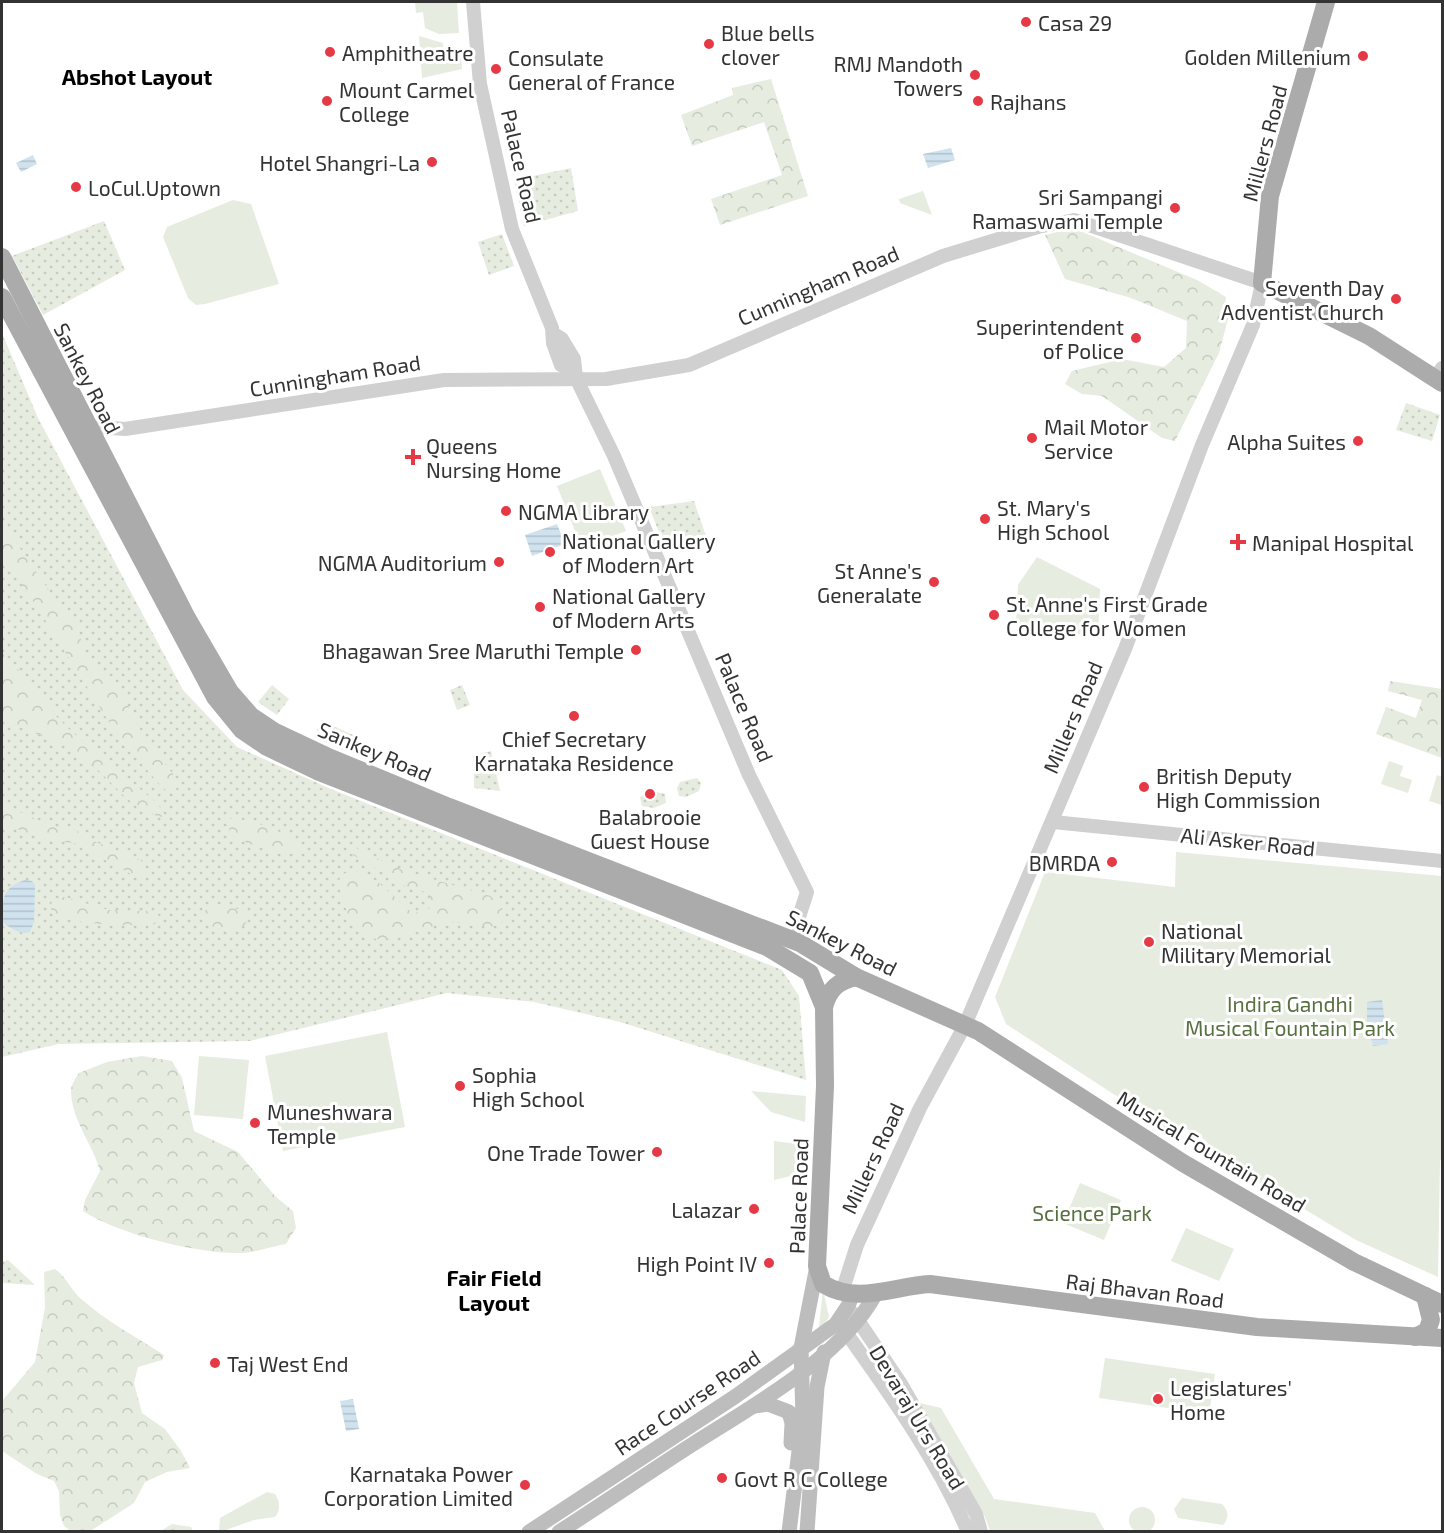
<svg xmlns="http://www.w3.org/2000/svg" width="1444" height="1533" font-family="'Exo 2',sans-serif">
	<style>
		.grass { fill: url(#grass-dots) }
		.forest { fill: url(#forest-crowns) }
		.green { fill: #e6ecdf }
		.water { fill: url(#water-rules) }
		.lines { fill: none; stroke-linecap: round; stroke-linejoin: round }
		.tertiary { stroke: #d0d0d0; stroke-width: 14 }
		.secondary { stroke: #bdbdbd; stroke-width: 15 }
		.primary { stroke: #ababab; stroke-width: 18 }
		.poi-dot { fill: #e63946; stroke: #fff; stroke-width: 2 }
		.labels { text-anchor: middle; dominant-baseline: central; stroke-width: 6; stroke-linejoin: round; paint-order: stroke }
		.poi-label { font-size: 21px; fill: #333; stroke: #fff; text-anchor: start }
		.street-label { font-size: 21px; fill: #333; stroke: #fff }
		.park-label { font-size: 21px; fill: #56703f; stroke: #fff }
		.neighbourhood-label { font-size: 22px; font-weight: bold; fill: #000; stroke: #fff }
	</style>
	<defs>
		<pattern id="grass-dots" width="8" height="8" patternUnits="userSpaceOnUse" patternTransform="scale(1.5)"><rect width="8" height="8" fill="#e6ecdf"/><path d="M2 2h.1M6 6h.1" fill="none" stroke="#c6cbc0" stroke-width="1.8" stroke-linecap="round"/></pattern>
		<pattern id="forest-crowns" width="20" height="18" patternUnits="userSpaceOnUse" patternTransform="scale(1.5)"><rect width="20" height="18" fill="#e6ecdf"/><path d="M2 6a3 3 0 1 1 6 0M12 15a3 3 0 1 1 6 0" fill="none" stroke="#c6cbc0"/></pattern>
		<pattern id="water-rules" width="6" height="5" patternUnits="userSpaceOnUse" patternTransform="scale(1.5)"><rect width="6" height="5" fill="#cfe2ee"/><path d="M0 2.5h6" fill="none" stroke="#b2c2cd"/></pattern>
	</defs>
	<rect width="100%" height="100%" fill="#fff"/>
	<g class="grass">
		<polygon points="571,168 578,211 524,226 514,180"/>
		<polygon points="104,221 125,270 43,315 12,256"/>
		<polygon points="502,234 514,266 489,275 478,242"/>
		<polygon points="2,333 38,418 183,690 237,747 331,789 782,970 799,996 806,1080 620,1022 534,1002 447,993 250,1041 59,1044 2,1057"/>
		<polygon points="1406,403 1440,415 1432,441 1396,430"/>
		<polygon points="694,501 706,536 663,542 649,507"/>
		<polygon points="272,685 289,699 277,715 258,702"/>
		<polygon points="462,685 470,705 457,710 450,690"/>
		<polygon points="321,720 353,735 345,751 314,737"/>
		<polygon points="491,751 500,791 474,788 474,755"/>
		<polygon points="697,778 701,783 699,791 686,797 679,796 677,788 680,782"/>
		<polygon points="652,791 665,794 666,803 654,808 642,806 640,797"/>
		<polygon points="8,1260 35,1285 2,1283 2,1262"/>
	</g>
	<g class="forest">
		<polygon points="771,79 808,196 720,225 711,199 782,175 764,122 692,146 681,115 733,95 732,88"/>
		<polygon points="1073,228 1197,280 1226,297 1224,310 1229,315 1219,353 1175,441 1162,438 1102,396 1082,394 1065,384 1072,371 1122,359 1164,367 1186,348 1187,321 1131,298 1065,279 1045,235"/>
		<polygon points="2,522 48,589 76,625 86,655 93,664 115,680 143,735 173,774 177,792 168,792 161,786 119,738 35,604 2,557"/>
		<polygon points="2,653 38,690 56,716 71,731 158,804 164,814 160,818 127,799 94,766 70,748 2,719"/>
		<polygon points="1390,681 1442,689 1442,758 1376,734 1386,707 1416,718 1422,700 1388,691"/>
		<polygon points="2,804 54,827 74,829 96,842 141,860 146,874 138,878 74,843 52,841 2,824"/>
		<path d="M225 818C251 819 284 830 303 847L299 854C277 855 252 845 232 837Z"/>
		<path d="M354 847 402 870 490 896 501 905 504 919C494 936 464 919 448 922 423 927 388 948 363 935 347 926 345 898 337 883L343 874C369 862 394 901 412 912L421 913 433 906 429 895 425 892 405 886 348 852Z"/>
		<path d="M64 897 109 910 155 911 159 916 155 924 150 925C131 925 57 927 50 907L53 899Z"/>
		<path d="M213 906 246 910 249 917 244 926C229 931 204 932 204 911Z"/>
		<path d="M142 1056 172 1061 182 1078 194 1131 238 1152 275 1196 293 1211 296 1228 286 1244C271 1246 255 1253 240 1253 198 1254 118 1234 83 1211L85 1200 100 1171C93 1144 71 1120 71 1090 71 1085 76 1078 79 1073L107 1062Z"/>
		<path d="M55 1269C66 1277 70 1288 79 1297 104 1320 136 1337 164 1355L162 1360 138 1367 134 1383 142 1413 165 1429 181 1451 190 1468 167 1472 145 1482 134 1503 92 1530 71 1531 64 1526 60 1515 59 1491 54 1481 37 1474 2 1451V1401L35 1362 45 1307 44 1272Z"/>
		<polygon points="172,1524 191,1527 193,1531 161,1531"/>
	</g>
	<g class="green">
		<polygon points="415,2 457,2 459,33 439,34 425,28 423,12 416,13"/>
		<polygon points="419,36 443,43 443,52 461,53 462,69 422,78"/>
		<polygon points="923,191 932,215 900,203 899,199"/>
		<polygon points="233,200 251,204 279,284 205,304 196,305 188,298 163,237 167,227"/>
		<polygon points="600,469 626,531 582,548 557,486"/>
		<polygon points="1037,557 1100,589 1098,638 1016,622 1018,585"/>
		<polygon points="1389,761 1403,766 1400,776 1412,780 1408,793 1381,784"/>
		<polygon points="1437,775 1442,777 1442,805 1429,801"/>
		<path d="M1176 852 1442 876V1159L1440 1160 1438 1277 1356 1240 1221 1159C1204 1138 1194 1124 1164 1127L1006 1024 995 997 1045 872 1175 887Z"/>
		<polygon points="387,1032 405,1127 283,1151 265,1056"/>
		<polygon points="199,1056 249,1060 243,1119 194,1115"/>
		<polygon points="751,1091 806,1096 805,1122 771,1112"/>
		<polygon points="774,1141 805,1145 804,1173 774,1180"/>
		<polygon points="1080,1183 1121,1200 1104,1240 1063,1223"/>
		<polygon points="1186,1228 1234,1249 1219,1281 1171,1261"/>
		<polygon points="823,1290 829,1317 818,1335"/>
		<polygon points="1105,1358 1215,1374 1209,1414 1099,1398"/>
		<polygon points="920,1403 941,1408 994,1499 1095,1513 1105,1531 990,1531 985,1517"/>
		<path d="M267 1492 275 1494C280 1502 281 1510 275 1517L254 1520 223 1531 219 1530 220 1518Z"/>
		<path d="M1182 1498 1222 1504C1229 1511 1229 1518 1223 1525L1178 1518 1174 1509Z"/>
		<circle cx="1142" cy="1520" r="13"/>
	</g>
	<g class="water">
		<polygon points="951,148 955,160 928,168 923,154"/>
		<polygon points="33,155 37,164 21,172 16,163"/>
		<polygon points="557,524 565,544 532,556 525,535"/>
		<path d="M25 880 32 881 35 885 34 922 30 932C19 935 11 928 2 922 2 900 2 887 25 880Z"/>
		<polygon points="1382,1000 1388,1044 1373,1046 1367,1023 1367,1002"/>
		<polygon points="353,1399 359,1429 346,1431 340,1401"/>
	</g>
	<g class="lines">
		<g class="tertiary">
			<polyline points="473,2 480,84 512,229 552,328 553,343 561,365 573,371"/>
			<polyline points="554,334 562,339 574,359 576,378 614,456 749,775 807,892 798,920 800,943"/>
			<polyline points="1435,378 1442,368"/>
			<polyline points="98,427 125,429 444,380 606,379 689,365 943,256 1038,227 1074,220 1262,283 1253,325 1202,445 1125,649 965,1025 920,1108 857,1245 842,1292"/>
			<polyline points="1053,822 1442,861"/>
			<polyline points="853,1313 901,1384 976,1514 981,1532"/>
			<path d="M842 1323 847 1334C891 1396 938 1461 968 1532"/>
		</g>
		<g class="secondary">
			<polyline points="754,1406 768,1404 789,1412 792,1423 791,1443"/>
			<polyline points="529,1532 736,1396 836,1324 848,1306 853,1293"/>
			<path d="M559 1532C604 1503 648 1473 693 1444 754 1405 839 1359 875 1295"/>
			<polyline points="789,1532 803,1419 801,1348 817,1266"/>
			<polyline points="807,1532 817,1387 824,1352"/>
		</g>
		<g class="primary">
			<polyline points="1326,2 1270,196 1262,283 1369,336 1442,383"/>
			<polyline points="2,257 187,618 230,692 251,716 275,732 326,756 449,807 800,943 856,977 978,1031 1183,1163 1354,1262 1442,1304"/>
			<path d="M2 297 215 697 242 730 267 747 317 771 767 947 810 973 824 1007 825 1086 817 1266 823 1284C857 1305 894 1286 930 1284L1257 1327 1442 1338"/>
			<path d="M824 1007C829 989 838 981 856 977"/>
			<polyline points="1415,1337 1427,1331 1431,1320 1425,1296"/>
		</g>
	</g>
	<g class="poi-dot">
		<circle cx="1026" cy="22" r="6"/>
		<circle cx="709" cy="44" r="6"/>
		<circle cx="330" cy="52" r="6"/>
		<circle cx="1363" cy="56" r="6"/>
		<circle cx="496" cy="69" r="6"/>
		<circle cx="975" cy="75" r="6"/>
		<circle cx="327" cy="101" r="6"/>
		<circle cx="978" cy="101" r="6"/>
		<circle cx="432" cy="162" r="6"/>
		<circle cx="76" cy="187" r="6"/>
		<circle cx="1175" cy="208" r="6"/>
		<circle cx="1396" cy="299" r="6"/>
		<circle cx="1136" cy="338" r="6"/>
		<circle cx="1032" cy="438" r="6"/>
		<circle cx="1358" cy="441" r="6"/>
		<path d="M410 448h6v6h6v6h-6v6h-6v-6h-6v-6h6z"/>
		<circle cx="506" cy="511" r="6"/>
		<circle cx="985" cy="519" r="6"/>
		<path d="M1235 533h6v6h6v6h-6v6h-6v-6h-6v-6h6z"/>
		<circle cx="550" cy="552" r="6"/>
		<circle cx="499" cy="562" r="6"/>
		<circle cx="934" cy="582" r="6"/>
		<circle cx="540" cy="607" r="6"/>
		<circle cx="994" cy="615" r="6"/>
		<circle cx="636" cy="650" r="6"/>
		<circle cx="574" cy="716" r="6"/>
		<circle cx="1144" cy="787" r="6"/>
		<circle cx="650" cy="794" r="6"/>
		<circle cx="1112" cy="862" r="6"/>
		<circle cx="1149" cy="942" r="6"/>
		<circle cx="460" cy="1086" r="6"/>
		<circle cx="255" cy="1123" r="6"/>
		<circle cx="657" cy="1152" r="6"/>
		<circle cx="754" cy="1209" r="6"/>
		<circle cx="769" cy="1263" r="6"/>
		<circle cx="215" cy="1363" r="6"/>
		<circle cx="1158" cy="1399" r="6"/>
		<circle cx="722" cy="1478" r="6"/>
		<circle cx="525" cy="1485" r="6"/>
	</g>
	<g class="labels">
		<g class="poi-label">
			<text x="1038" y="22">Casa 29</text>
			<text x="721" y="32">Blue bells<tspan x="721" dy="24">clover</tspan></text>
			<text x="342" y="52">Amphitheatre</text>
			<text x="1351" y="56" text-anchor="end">Golden Millenium</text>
			<text x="508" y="57">Consulate<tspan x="508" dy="24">General of France</tspan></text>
			<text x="963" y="63" text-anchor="end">RMJ Mandoth<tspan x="963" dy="24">Towers</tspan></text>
			<text x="339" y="89">Mount Carmel<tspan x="339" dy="24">College</tspan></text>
			<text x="990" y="101">Rajhans</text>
			<text x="420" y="162" text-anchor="end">Hotel Shangri-La</text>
			<text x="88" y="187">LoCul.Uptown</text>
			<text x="1163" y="196" text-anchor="end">Sri Sampangi<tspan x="1163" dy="24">Ramaswami Temple</tspan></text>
			<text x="1384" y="287" text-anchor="end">Seventh Day<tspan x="1384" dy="24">Adventist Church</tspan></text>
			<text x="1124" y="326" text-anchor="end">Superintendent<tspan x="1124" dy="24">of Police</tspan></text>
			<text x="1044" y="426">Mail Motor<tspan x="1044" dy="24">Service</tspan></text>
			<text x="1346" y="441" text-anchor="end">Alpha Suites</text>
			<text x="426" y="445">Queens<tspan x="426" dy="24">Nursing Home</tspan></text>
			<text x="997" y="507">St. Mary's<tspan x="997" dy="24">High School</tspan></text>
			<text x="518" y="511">NGMA Library</text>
			<text x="562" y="540">National Gallery<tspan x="562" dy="24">of Modern Art</tspan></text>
			<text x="1252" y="542">Manipal Hospital</text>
			<text x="487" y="562" text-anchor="end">NGMA Auditorium</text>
			<text x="922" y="570" text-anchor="end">St Anne's<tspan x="922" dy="24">Generalate</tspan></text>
			<text x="552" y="595">National Gallery<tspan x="552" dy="24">of Modern Arts</tspan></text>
			<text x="1006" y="603">St. Anne's First Grade<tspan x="1006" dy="24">College for Women</tspan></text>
			<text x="624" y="650" text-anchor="end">Bhagawan Sree Maruthi Temple</text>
			<text x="574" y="738" text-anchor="middle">Chief Secretary<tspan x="574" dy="24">Karnataka Residence</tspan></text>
			<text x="1156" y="775">British Deputy<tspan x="1156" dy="24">High Commission</tspan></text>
			<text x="650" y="816" text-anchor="middle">Balabrooie<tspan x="650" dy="24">Guest House</tspan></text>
			<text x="1100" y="862" text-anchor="end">BMRDA</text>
			<text x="1161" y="930">National<tspan x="1161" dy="24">Military Memorial</tspan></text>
			<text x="472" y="1074">Sophia<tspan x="472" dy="24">High School</tspan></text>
			<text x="267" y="1111">Muneshwara<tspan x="267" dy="24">Temple</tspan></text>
			<text x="645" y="1152" text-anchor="end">One Trade Tower</text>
			<text x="742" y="1209" text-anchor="end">Lalazar</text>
			<text x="757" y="1263" text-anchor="end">High Point IV</text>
			<text x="227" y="1363">Taj West End</text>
			<text x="1170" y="1387">Legislatures'<tspan x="1170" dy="24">Home</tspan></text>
			<text x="513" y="1473" text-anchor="end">Karnataka Power<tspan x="513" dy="24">Corporation Limited</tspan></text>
			<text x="734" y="1478">Govt R C College</text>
		</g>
		<g class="street-label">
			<text transform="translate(1264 143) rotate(-75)">Millers Road</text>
			<text transform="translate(522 166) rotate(77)">Palace Road</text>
			<text transform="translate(818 285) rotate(-23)">Cunningham Road</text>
			<text transform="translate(335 375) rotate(-9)">Cunningham Road</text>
			<text transform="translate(88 378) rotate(63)">Sankey Road</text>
			<text transform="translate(745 707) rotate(67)">Palace Road</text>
			<text transform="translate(1072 717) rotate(-67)">Millers Road</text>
			<text transform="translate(375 751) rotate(23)">Sankey Road</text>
			<text transform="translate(1248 841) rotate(6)">Ali Asker Road</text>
			<text transform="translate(842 942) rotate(27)">Sankey Road</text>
			<text transform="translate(1212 1151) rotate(31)">Musical Fountain Road</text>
			<text transform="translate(872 1158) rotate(-65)">Millers Road</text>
			<text transform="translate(798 1196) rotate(-88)">Palace Road</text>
			<text transform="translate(1145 1290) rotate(7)">Raj Bhavan Road</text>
			<text transform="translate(687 1402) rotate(-34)">Race Course Road</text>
			<text transform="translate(918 1417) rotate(59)">Devaraj Urs Road</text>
		</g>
		<g class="park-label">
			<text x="1290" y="1003">Indira Gandhi<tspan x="1290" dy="24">Musical Fountain Park</tspan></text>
			<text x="1092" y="1212">Science Park</text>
		</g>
		<g class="neighbourhood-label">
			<text x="137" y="76">Abshot Layout</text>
			<text x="494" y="1277">Fair Field<tspan x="494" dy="25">Layout</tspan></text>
		</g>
	</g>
	<rect width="1444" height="1533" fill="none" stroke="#333333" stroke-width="6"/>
</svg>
